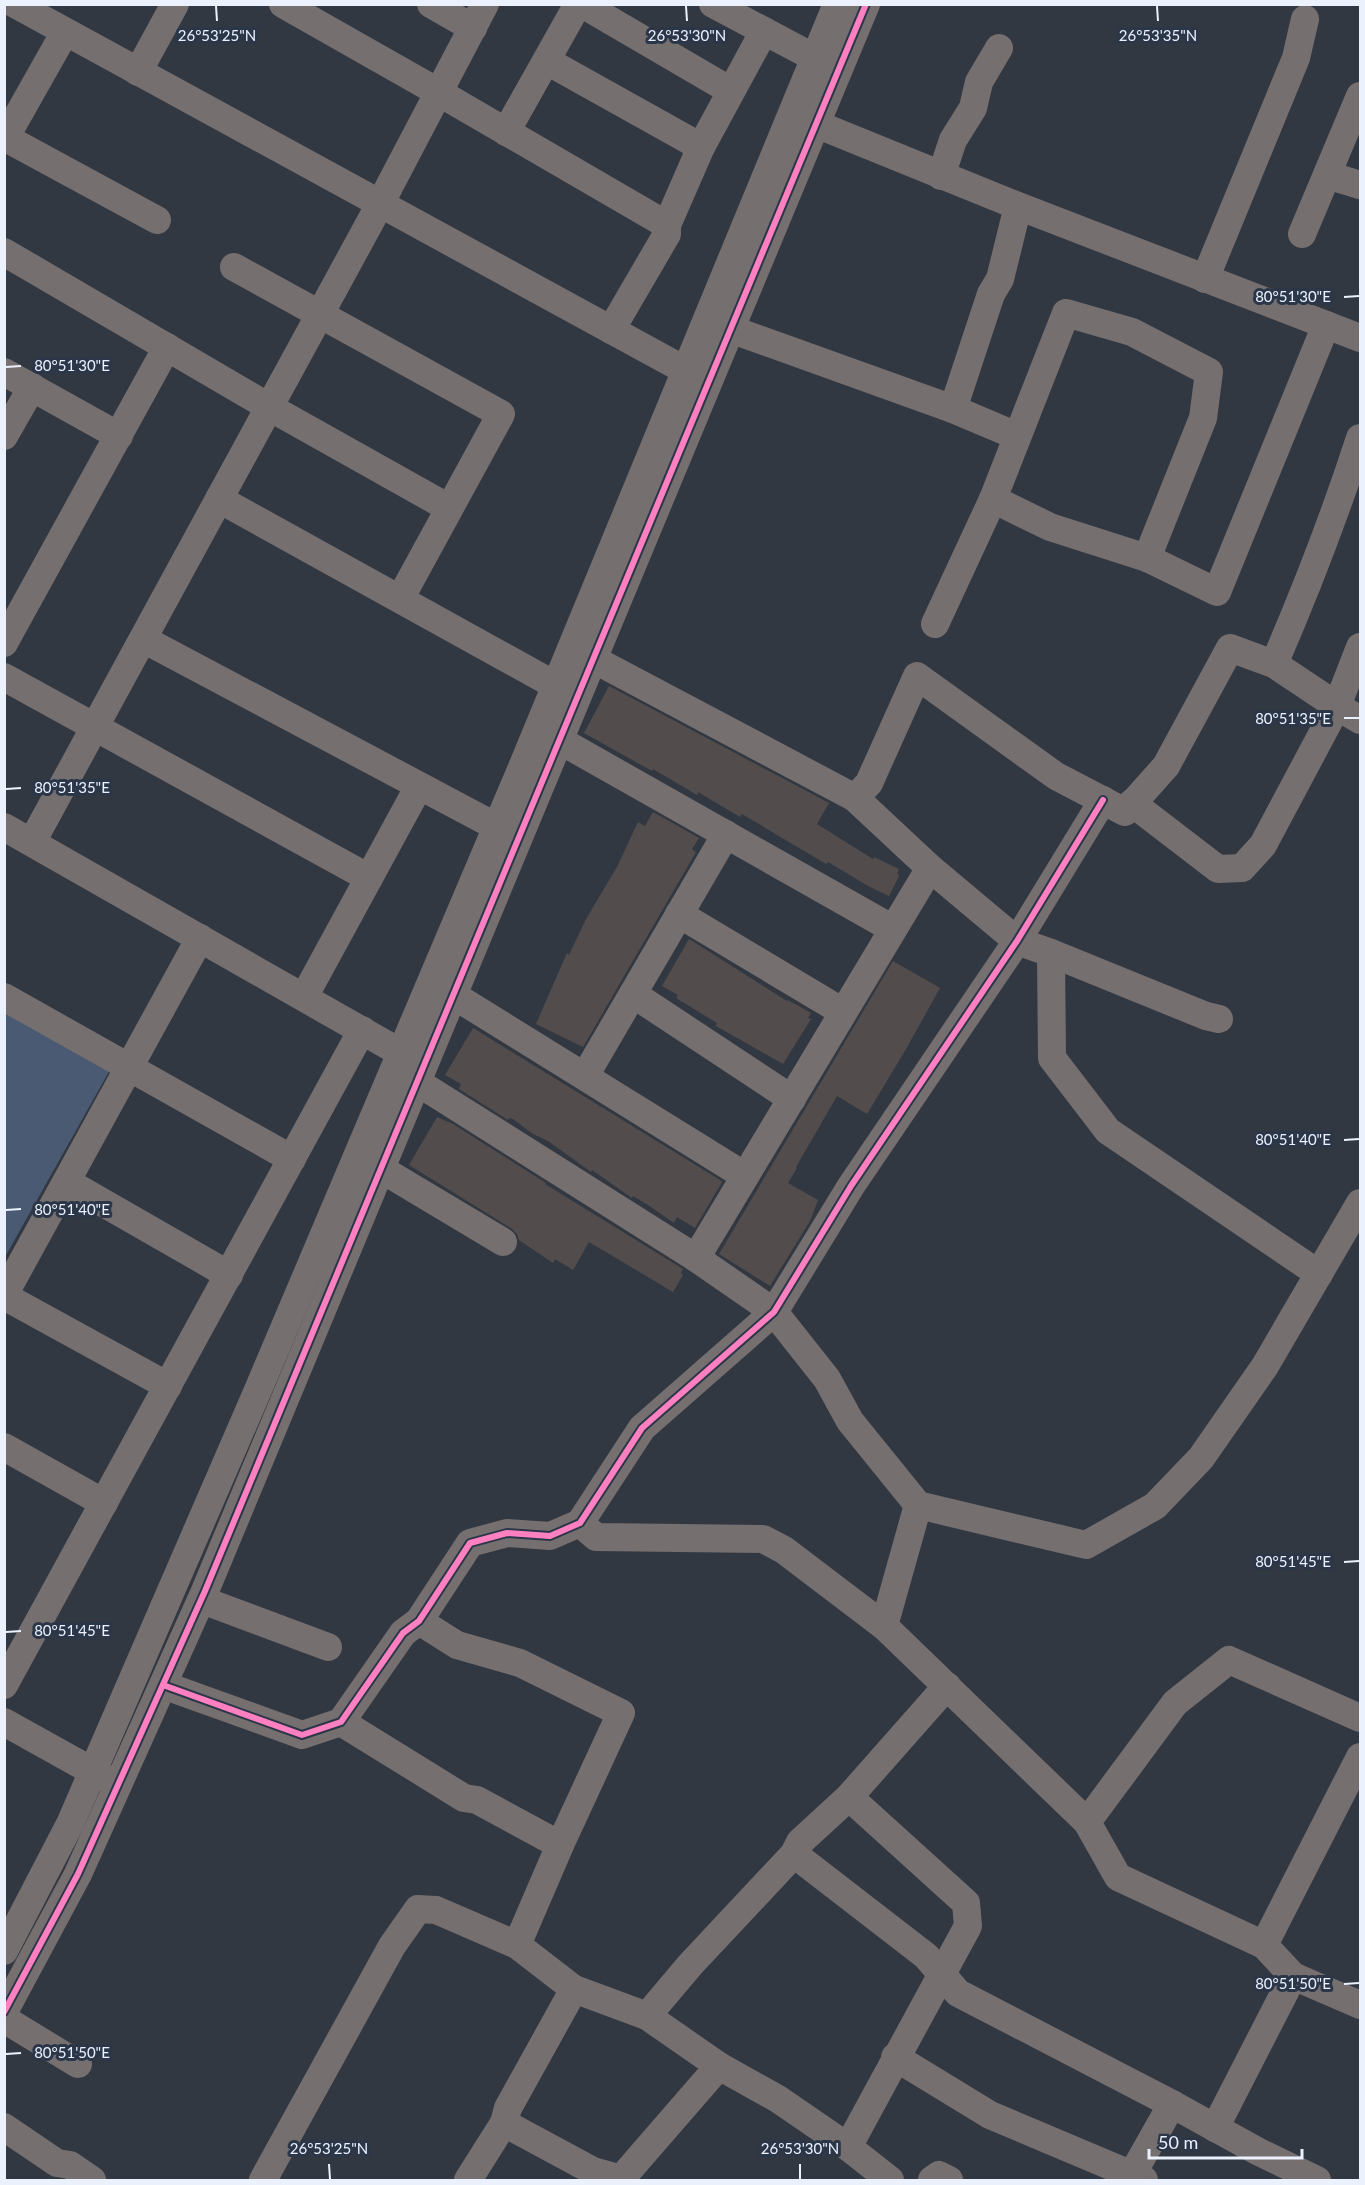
<svg xmlns="http://www.w3.org/2000/svg" width="1365" height="2185" font-family="Lato,sans-serif">
	<style>
		.green { fill: #4a5a72 }
		.building { fill: #524d4c }
		.lines { fill: none; stroke-linecap: round; stroke-linejoin: round }
		.minor { stroke: #766f6f; stroke-width: 28 }
		.cycleway-casing { stroke: #2b3749; stroke-width: 10 }
		.cycleway { stroke: #ff80c0; stroke-width: 6 }
		.ticks { fill: none; stroke: #ebf2fe; stroke-width: 2 }
		.ticks-label { font-size: 15px; text-anchor: middle; fill: #ebf2fe; stroke: #2b3749; stroke-width: 6; stroke-linejoin: round; paint-order: stroke }
	</style>
	<rect width="100%" height="100%" fill="#323842"/>
	<polygon class="green" points="4,1012 111,1068 5,1257"/>
	<g class="building">
		<polygon points="609,686 829,803 817,824 873,859 874,857 899,869 897,873 899,876 889,896 870,887 828,862 826,864 742,814 740,817 698,792 697,795 653,769 652,771 584,733"/>
		<polygon points="653,812 699,838 692,849 696,852 583,1047 536,1024 567,953 569,955 586,919 617,867 638,822 645,826"/>
		<polygon points="689,939 787,1001 788,1000 811,1013 808,1018 811,1019 783,1064 716,1026 717,1023 676,998 678,995 662,986"/>
		<polygon points="893,961 940,988 906,1049 867,1114 837,1096 796,1167 797,1168 788,1183 818,1200 810,1221 770,1286 719,1254"/>
		<polygon points="473,1028 720,1180 722,1182 695,1228 677,1217 674,1223 648,1205 633,1196 632,1198 592,1170 591,1172 548,1141 533,1134 513,1119 509,1118 508,1120 459,1089 461,1084 445,1075"/>
		<polygon points="437,1117 453,1124 546,1183 545,1184 683,1269 681,1273 683,1275 673,1292 589,1242 573,1270 555,1259 553,1263 519,1240 517,1234 511,1228 409,1165"/>
	</g>
	<g class="lines">
		<g class="minor">
			<polyline points="15,4 703,380"/>
			<polyline points="283,4 438,92 667,225"/>
			<polyline points="431,4 473,28"/>
			<polyline points="582,4 731,91"/>
			<polyline points="713,4 815,58"/>
			<polyline points="547,61 701,147"/>
			<polyline points="138,72 175,4"/>
			<polyline points="816,124 1018,206 1360,338"/>
			<polyline points="506,132 578,4"/>
			<polyline points="6,138 157,220"/>
			<polyline points="4,140 65,32"/>
			<polyline points="1327,175 1360,185"/>
			<polyline points="941,176 953,140 973,108 979,82 999,48"/>
			<polyline points="1302,234 1360,96"/>
			<polyline points="4,252 269,407 449,508"/>
			<polyline points="234,267 501,414 400,599"/>
			<polyline points="1205,279 1296,58 1305,19"/>
			<polyline points="730,329 953,409 1017,436"/>
			<polyline points="611,330 667,234 667,225 701,147 764,31"/>
			<polyline points="4,372 119,436"/>
			<polyline points="953,409 991,294 1000,279 1018,206"/>
			<polyline points="4,436 32,387"/>
			<polyline points="219,499 571,694"/>
			<polyline points="993,499 1050,527 1147,558 1217,592 1326,325"/>
			<polyline points="935,624 993,499 1066,313 1132,332 1209,372 1203,418 1147,558"/>
			<polyline points="143,639 497,827"/>
			<polyline points="4,643 167,347"/>
			<polyline points="593,659 855,798 869,783 917,676 1056,776 1125,812 1166,766 1230,648 1274,664 1337,706 1360,720"/>
			<path d="M1274 664C1306 590 1335 515 1360 438"/>
			<polyline points="4,677 369,878"/>
			<polyline points="559,740 893,929"/>
			<polyline points="855,798 930,868 1017,941 1051,953 1052,1058 1108,1131 1319,1274"/>
			<polyline points="1132,803 1218,869 1242,868 1263,845 1337,706 1360,647"/>
			<polyline points="4,827 417,1062"/>
			<polyline points="32,842 380,204 485,4"/>
			<polyline points="679,914 843,1012"/>
			<polyline points="1051,953 1206,1016 1219,1019"/>
			<polyline points="633,994 792,1099"/>
			<polyline points="453,995 745,1176"/>
			<polyline points="4,997 292,1159"/>
			<polyline points="304,997 419,786"/>
			<polyline points="585,1076 726,834"/>
			<polyline points="417,1082 696,1258 774,1312 827,1379 850,1421 918,1505 1086,1545 1155,1506 1201,1458 1265,1366 1360,1203"/>
			<polyline points="381,1169 503,1242"/>
			<polyline points="67,1182 229,1275"/>
			<polyline points="696,1258 930,868"/>
			<polyline points="4,1295 200,938"/>
			<polyline points="4,1296 168,1386"/>
			<polyline points="4,1447 104,1503"/>
			<polyline points="580,1523 596,1537 763,1539 784,1550 884,1626 1087,1822"/>
			<polyline points="202,1600 328,1647"/>
			<polyline points="419,1621 457,1645 520,1663 621,1713 560,1845 517,1945"/>
			<polyline points="884,1626 918,1505"/>
			<polyline points="4,1685 362,1030"/>
			<polyline points="163,1685 302,1735 341,1722 403,1633 419,1621 470,1543 507,1533 550,1536 580,1523 642,1428 774,1312 851,1186 1017,941 1103,800"/>
			<polyline points="1360,1718 1229,1660 1175,1703 1087,1822 1118,1877 1264,1945 1293,1976 1360,2005"/>
			<polyline points="4,1722 110,1781"/>
			<polyline points="341,1722 464,1798 477,1800 560,1845"/>
			<polyline points="794,1854 926,1956 958,1993 1172,2104"/>
			<polyline points="1264,1945 1360,1757"/>
			<polyline points="4,1951 70,1824 258,1390 523,765 837,4"/>
			<polyline points="4,2012 78,1874 205,1591 866,4"/>
			<polyline points="647,2016 690,1965 794,1854 800,1842 849,1797 947,1686"/>
			<polyline points="4,2019 78,2064"/>
			<polyline points="895,2057 990,2115 1144,2180"/>
			<polyline points="504,2123 593,2171 621,2179 719,2066"/>
			<polyline points="4,2127 57,2163 70,2165 92,2180"/>
			<polyline points="1215,2128 1293,1976"/>
			<polyline points="848,2147 968,1926 966,1903 849,1797"/>
			<polyline points="263,2180 392,1946 418,1909 436,1910 517,1945 574,1989 647,2016 719,2066 778,2099 848,2147 890,2180"/>
			<polyline points="468,2180 504,2123 508,2108 574,1989"/>
			<polyline points="932,2180 939,2175 949,2180"/>
			<polyline points="1129,2180 1172,2104 1259,2152 1317,2180"/>
		</g>
		<defs>
			<g id="cycleway">
				<polyline points="163,1685 302,1735 341,1722 403,1633 419,1621 470,1543 507,1533 550,1536 580,1523 642,1428 774,1312 851,1186 1017,941 1103,800"/>
				<polyline points="4,2012 78,1874 205,1591 866,4"/>
			</g>
		</defs>
		<use href="#cycleway" class="cycleway-casing"/>
		<use href="#cycleway" class="cycleway"/>
	</g>
	<path class="ticks" d="M216 6 217 21M686 6 687 21M1157 6 1158 21M1344 297 1359 296M6 367 21 366M1344 718H1359M6 789 21 788M1344 1140 1359 1139M6 1210 21 1209M1344 1562 1359 1561M6 1632 21 1631M1344 1984 1359 1983M6 2054 21 2053M329 2164 330 2179M800 2164V2179"/>
	<g class="ticks-label">
		<text x="217" y="41">26°53'25"N</text>
		<text x="687" y="41">26°53'30"N</text>
		<text x="1158" y="41">26°53'35"N</text>
		<text x="1293" y="302">80°51'30"E</text>
		<text x="72" y="371">80°51'30"E</text>
		<text x="1293" y="724">80°51'35"E</text>
		<text x="72" y="793">80°51'35"E</text>
		<text x="1293" y="1145">80°51'40"E</text>
		<text x="72" y="1215">80°51'40"E</text>
		<text x="1293" y="1567">80°51'45"E</text>
		<text x="72" y="1636">80°51'45"E</text>
		<text x="1293" y="1989">80°51'50"E</text>
		<text x="72" y="2058">80°51'50"E</text>
		<text x="329" y="2154">26°53'25"N</text>
		<text x="800" y="2154">26°53'30"N</text>
	</g>
	<rect width="1365" height="2185" fill="none" stroke="#ebf2fe" stroke-width="12"/>
	<path d="M1149 2149v9h153v-9" fill="none" stroke="#ebf2fe" stroke-width="3"/>
	<text x="1158" y="2149" font-size="18" fill="#ebf2fe" stroke="#2b3749" stroke-width="4.5" paint-order="stroke">50 m</text>
</svg>
